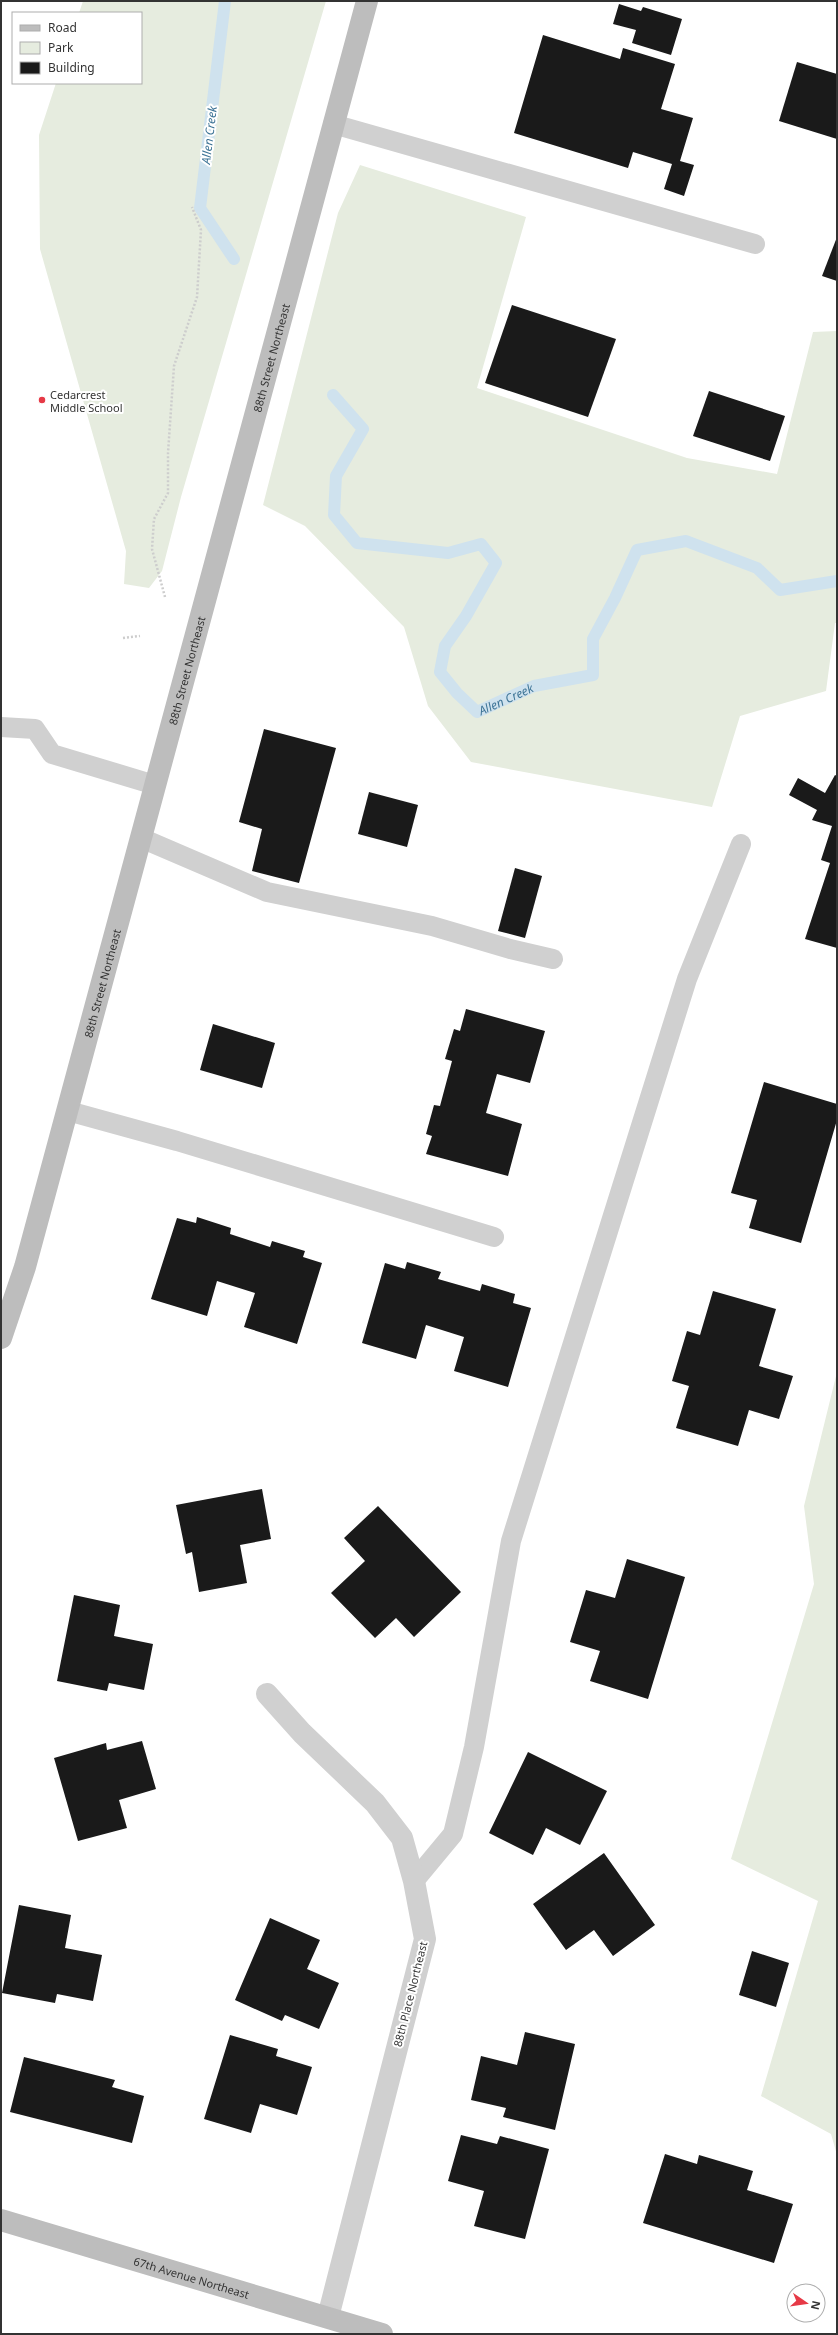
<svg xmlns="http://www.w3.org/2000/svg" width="838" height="2335" font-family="'Noto Sans',sans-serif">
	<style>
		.green { fill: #e6ecdf }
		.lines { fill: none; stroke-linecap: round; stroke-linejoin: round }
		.stream { stroke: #cfe2ee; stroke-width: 12 }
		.building { fill: #1a1a1a }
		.path { stroke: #cdcdcd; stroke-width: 2.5; stroke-dasharray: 2 2; stroke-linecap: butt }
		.service { stroke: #d0d0d0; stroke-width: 20 }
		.minor { stroke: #d0d0d0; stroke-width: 22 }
		.secondary { stroke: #bdbdbd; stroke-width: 22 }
		.poi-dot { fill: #e63946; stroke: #fff; stroke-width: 1.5 }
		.labels { text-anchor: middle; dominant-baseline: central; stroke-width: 4; stroke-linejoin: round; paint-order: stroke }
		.street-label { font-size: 11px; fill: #333; stroke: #fff }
		.poi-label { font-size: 11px; fill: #333; stroke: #fff; text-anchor: start }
		.water-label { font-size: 12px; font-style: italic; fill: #3f7597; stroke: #fff }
	</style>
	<rect width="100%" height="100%" fill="#fff"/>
	<g class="green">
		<polygon points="83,1 326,1 181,497 162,571 149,588 124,584 126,551 40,249 39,135 56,83 141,83 141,13 79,13"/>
		<polygon points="360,165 526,217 477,388 687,458 777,474 813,332 837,331 837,623 835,623 826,691 740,716 712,807 471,762 428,706 404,627 305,526 263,505 338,213"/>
		<polygon points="837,1372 837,2155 831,2134 761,2096 818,1901 731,1859 814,1584 804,1506"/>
	</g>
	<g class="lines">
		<g class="stream">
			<polyline points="225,1 200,208 234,259"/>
			<path id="s1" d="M333 395 363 429 336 476 334 515 357 543 448 553 481 544 496 563 466 616 445 646 440 672 457 693 477 712 534 686 593 675V639L615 598 637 550 686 541 757 568 780 590 837 581"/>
		</g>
	</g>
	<g class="building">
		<polygon points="619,4 641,11 643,7 682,19 671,55 632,43 636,30 613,24"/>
		<polygon points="543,35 620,59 623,48 675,64 661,109 693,118 680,161 694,165 684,196 664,189 672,164 633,152 628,168 514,133"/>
		<polygon points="797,62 837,74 837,139 779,121"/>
		<polygon points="837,237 837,281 822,276"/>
		<polygon points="512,305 616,339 588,417 485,383"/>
		<polygon points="709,391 785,416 770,461 693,436"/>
		<polygon points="264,729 336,748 299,883 252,871 262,829 239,822"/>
		<polygon points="835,775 837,776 837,948 805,939 830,863 821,860 832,826 812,820 817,810 789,795 798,778 825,793"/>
		<polygon points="369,792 418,805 407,847 358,834"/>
		<polygon points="515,868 542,876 525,938 498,931"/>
		<polygon points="466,1009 545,1031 530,1083 497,1074 486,1113 522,1124 508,1176 426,1154 432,1136 426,1134 434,1105 440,1106 452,1061 445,1059 454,1029 460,1031"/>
		<polygon points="213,1024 275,1043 262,1088 200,1070"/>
		<polygon points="764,1082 837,1104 837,1120 801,1243 749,1228 757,1200 731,1193"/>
		<polygon points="197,1217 231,1228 230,1234 270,1247 272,1241 305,1251 303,1257 322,1263 297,1344 244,1327 255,1293 217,1281 207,1316 151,1299 177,1218 196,1223"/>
		<polygon points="407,1262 441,1272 438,1279 480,1291 482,1284 515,1294 513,1303 531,1308 508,1387 454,1371 464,1337 426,1325 416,1359 362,1343 385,1263 405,1269"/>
		<polygon points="713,1291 776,1309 759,1366 793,1376 779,1419 749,1410 738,1446 676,1428 689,1386 672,1381 687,1331 700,1335"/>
		<polygon points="262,1489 271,1539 240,1545 247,1583 199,1592 192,1552 186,1554 176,1505"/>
		<polygon points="378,1506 461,1592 414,1637 396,1618 375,1638 331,1593 365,1561 344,1538"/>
		<polygon points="627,1559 685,1577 648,1699 590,1681 600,1651 570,1642 586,1590 615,1598"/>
		<polygon points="74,1595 120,1605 114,1636 153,1644 144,1690 109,1683 107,1691 57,1681"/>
		<polygon points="142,1741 156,1789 119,1800 127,1828 78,1841 54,1758 106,1743 107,1750"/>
		<polygon points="528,1752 607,1791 580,1845 546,1828 533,1855 489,1833"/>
		<polygon points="604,1853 655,1925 613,1956 594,1930 566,1950 533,1904"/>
		<polygon points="19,1905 71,1915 65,1948 102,1955 93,2001 57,1994 55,2003 2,1993"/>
		<polygon points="270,1918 320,1940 307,1969 339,1983 319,2029 285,2015 282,2021 235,2000"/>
		<polygon points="752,1951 789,1963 776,2007 739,1995"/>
		<polygon points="525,2032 575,2044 555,2130 503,2117 506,2108 471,2100 481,2056 517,2065"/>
		<polygon points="230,2035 278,2049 276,2056 312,2067 297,2115 260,2104 251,2133 204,2119"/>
		<polygon points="24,2057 115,2080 112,2087 144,2096 132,2143 10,2112"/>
		<polygon points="461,2135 497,2144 500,2136 549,2149 525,2239 474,2226 484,2191 448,2181"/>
		<polygon points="665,2154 697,2164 699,2155 753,2171 747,2190 793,2204 774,2263 643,2223"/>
	</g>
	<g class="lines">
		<g class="path">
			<polyline points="165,597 152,549 154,519 168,493 168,453 174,366 197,297 201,230 192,207"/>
			<polyline points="123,638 140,636"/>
		</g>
		<g class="service">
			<polyline points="333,124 755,244"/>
			<polyline points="1,727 35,729 52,754 155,785"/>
			<polyline points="141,838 267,892 432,926 510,949 553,959"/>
			<polyline points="68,1111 177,1141 494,1237"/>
			<polyline points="414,1881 453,1834 474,1747 511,1541 687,979 741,844"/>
		</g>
		<polyline class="minor" points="267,1694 302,1733 375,1803 402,1838 414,1881 425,1939 328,2317"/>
		<g class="secondary">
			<path id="s2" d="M1 1338 25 1267 367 1"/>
			<path id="s3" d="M1 2220 382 2334"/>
		</g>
	</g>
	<circle class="poi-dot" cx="42" cy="400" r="4"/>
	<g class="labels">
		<g class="street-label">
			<text stroke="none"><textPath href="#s2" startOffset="1017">88th Street Northeast</textPath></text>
			<text stroke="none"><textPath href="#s2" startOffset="693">88th Street Northeast</textPath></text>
			<text stroke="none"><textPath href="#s2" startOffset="369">88th Street Northeast</textPath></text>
			<text transform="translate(410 1994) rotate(-76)">88th Place Northeast</text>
			<text stroke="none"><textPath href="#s3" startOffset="199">67th Avenue Northeast</textPath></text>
		</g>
		<g class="poi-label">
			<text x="50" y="394">Cedarcrest<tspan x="50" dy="13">Middle School</tspan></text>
		</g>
		<g class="water-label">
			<text transform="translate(209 135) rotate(-83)">Allen Creek</text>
			<text stroke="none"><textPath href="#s1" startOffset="535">Allen Creek</textPath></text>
		</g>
	</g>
	<rect width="838" height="2335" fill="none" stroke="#333333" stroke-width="4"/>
	<rect x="12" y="12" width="130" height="72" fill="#ffffff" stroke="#adadad"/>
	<rect x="20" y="25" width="20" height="6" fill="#bdbdbd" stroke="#adadad"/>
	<text x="48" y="32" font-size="12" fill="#333333">Road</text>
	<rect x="20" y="42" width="20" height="12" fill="#e6ecdf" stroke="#adadad"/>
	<text x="48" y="52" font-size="12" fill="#333333">Park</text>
	<rect x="20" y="62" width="20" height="12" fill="#1a1a1a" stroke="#adadad"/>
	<text x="48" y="72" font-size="12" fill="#333333">Building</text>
	<g transform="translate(806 2303) rotate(103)"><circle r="19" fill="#ffffff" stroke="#adadad"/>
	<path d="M0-3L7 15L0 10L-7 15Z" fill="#e63946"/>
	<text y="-6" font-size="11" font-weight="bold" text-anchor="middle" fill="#333333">N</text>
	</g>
</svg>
